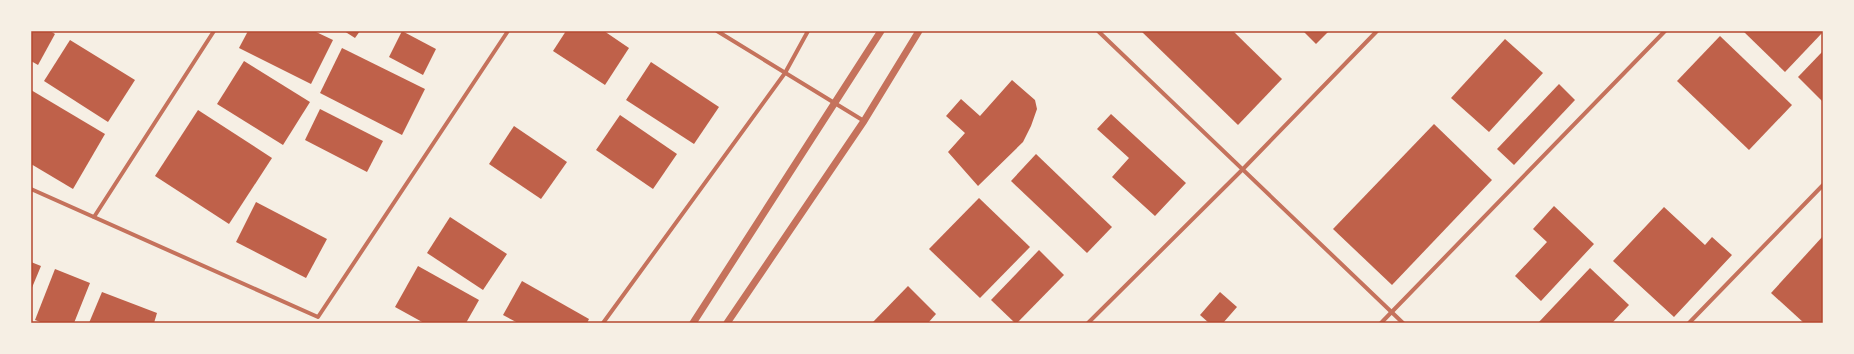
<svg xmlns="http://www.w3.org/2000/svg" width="1854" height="354" font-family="Karla,sans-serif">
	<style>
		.building { fill: #bf614a }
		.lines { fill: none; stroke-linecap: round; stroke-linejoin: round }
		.minor { stroke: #c5725c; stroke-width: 4 }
		.tertiary { stroke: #c5725c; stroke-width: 7 }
		.neatline { fill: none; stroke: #b5482f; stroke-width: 1.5 }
	</style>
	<rect width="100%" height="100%" fill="#f6efe4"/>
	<g class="building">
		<polygon points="31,31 50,31 55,34 38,65 31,61"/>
		<polygon points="248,31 314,31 333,40 311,84 239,48"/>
		<polygon points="344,31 360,31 355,38"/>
		<polygon points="402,31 436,49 423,75 389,57"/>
		<polygon points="566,31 604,31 629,48 605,85 553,51"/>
		<polygon points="1141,31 1233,31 1282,79 1238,125"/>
		<polygon points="1303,31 1329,31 1316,44"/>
		<polygon points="1743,31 1823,31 1823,32 1785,72"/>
		<polygon points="1720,36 1792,105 1749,150 1677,81"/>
		<polygon points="1505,39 1543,73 1489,132 1451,98"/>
		<polygon points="70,40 135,80 108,122 44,81"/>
		<polygon points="342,48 425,89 402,135 320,93"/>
		<polygon points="1823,51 1823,102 1798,77"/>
		<polygon points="244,61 310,102 283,145 217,104"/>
		<polygon points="651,62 719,107 694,144 626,100"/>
		<polygon points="1012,80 1035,100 1037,109 1031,126 1023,142 978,186 948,152 965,133 946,116 961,99 980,116"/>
		<polygon points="1559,84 1575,100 1514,165 1497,149"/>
		<polygon points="31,90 105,134 73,189 31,164"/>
		<polygon points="320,109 383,141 367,172 305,140"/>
		<polygon points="198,110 272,158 229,224 155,176"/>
		<polygon points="1111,114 1186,183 1155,216 1112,177 1129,158 1097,129"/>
		<polygon points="620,115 677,154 653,189 596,150"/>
		<polygon points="1434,124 1492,180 1392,285 1333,229"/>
		<polygon points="514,126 567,162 541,199 489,164"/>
		<polygon points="1036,154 1112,227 1087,253 1011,181"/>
		<polygon points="979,198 1030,247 980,298 929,249"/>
		<polygon points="256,202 327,239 306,278 236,242"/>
		<polygon points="1554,206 1594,244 1541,301 1515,276 1547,242 1533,229"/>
		<polygon points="1664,207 1705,245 1712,237 1732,255 1674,317 1613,261"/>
		<polygon points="450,217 507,254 483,290 427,253"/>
		<polygon points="1823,236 1823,323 1804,323 1771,293"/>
		<polygon points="1039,250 1064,275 1017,323 1015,323 991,300"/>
		<polygon points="31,262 41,266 31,290"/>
		<polygon points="418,266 479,300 466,323 424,323 395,307"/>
		<polygon points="1590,268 1629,305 1612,323 1538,323"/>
		<polygon points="55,269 90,283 74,323 43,323 35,320"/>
		<polygon points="522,281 589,319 587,323 518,323 503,315"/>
		<polygon points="908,286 936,314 928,323 872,323"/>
		<polygon points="102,292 157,313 154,323 89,323"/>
		<polygon points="1220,292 1237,307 1223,323 1209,323 1200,315"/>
	</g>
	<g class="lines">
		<g class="minor">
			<polyline points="717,31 864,121"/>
			<polyline points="1098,31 1403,323"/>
			<polyline points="31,189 318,317 508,31"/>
			<polyline points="94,217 214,31"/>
			<polyline points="603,323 785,73 808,31"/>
			<polyline points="1088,323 1243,169 1377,31"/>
			<polyline points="1381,323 1665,31"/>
			<polyline points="1689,323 1823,185"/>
		</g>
		<g class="tertiary">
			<polyline points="693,323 881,31"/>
			<polyline points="727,323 864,121 919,31"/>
		</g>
	</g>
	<rect width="1854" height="354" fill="none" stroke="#f6efe4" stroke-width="64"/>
	<rect x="32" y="32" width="1790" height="290" class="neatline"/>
</svg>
